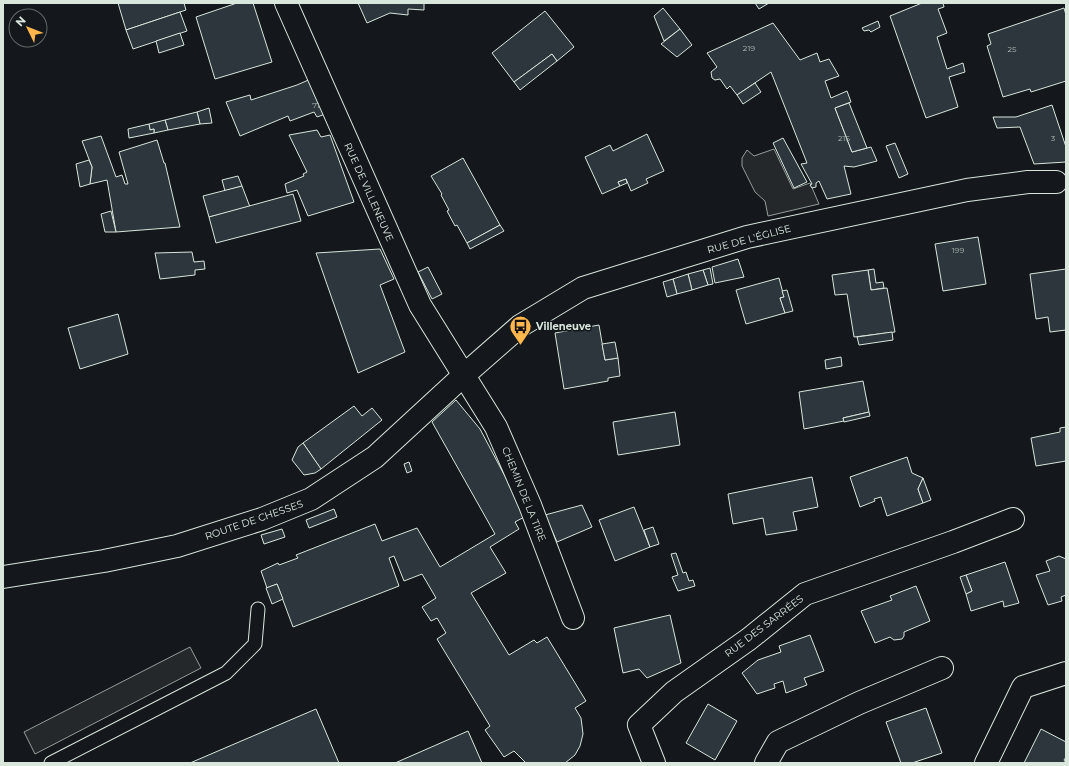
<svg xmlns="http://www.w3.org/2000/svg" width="1069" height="766" font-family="Montserrat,sans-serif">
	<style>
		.parking { fill: #24282b; stroke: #939e99 }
		.building { fill: #2c363c; stroke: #d8e6dc }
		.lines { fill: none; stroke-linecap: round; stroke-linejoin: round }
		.lane-casing { stroke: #d8e6dc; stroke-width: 15 }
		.street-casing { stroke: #d8e6dc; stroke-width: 24 }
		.secondary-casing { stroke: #d8e6dc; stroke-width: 24 }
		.lane { stroke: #14181c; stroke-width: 13 }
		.street { stroke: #14181c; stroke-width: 22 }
		.secondary { stroke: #14181c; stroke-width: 22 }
		.labels { text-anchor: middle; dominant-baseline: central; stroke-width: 3; stroke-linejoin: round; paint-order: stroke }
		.number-label { font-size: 8px; fill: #adbab4 }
		.street-label { font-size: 10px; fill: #d8e6dc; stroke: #14181c }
		.poi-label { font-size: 10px; font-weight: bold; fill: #d8e6dc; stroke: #14181c; text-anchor: start }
	</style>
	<rect width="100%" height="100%" fill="#14181c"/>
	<g class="parking">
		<polygon points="774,149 793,189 810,183 819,204 768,216 765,201 755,192 742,166 742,158 747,150 754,156"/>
		<polygon points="190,647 201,668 35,754 24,732"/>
	</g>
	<g class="building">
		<polygon points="118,3 184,3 186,10 126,30"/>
		<polygon points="237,3 253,3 272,62 215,79 196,17"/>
		<polygon points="358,3 424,3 424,10 408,9 408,15 390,13 367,23"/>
		<polygon points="755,3 769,3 759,9"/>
		<polygon points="922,3 943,3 944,7 938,9 947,33 937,37 947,69 963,63 965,72 949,77 958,107 926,118 890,16"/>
		<polygon points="663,8 680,29 664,41 654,16"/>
		<polygon points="1064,8 1066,15 1066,81 1031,92 1030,89 1003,97 987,46 991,44 988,34"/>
		<polygon points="545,11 574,47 557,61 552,54 514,82 492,53"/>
		<polygon points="180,12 187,31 133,49 126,30"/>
		<polygon points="878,21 880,27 871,32 869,30 864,31 862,28"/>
		<polygon points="773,23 800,60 817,53 820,62 829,59 839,76 825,81 831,98 847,91 851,102 835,108 852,152 871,147 877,161 854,167 844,166 851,194 827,199 819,181 816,183 816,187 812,188 810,185 812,184 801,164 807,163 771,72 737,95 730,86 727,89 720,79 715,80 712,78 711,72 717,67 707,53"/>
		<polygon points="680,29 692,45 677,57 661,44"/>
		<polygon points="180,33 184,45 159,53 156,41"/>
		<polygon points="552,54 557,61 520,90 514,82"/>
		<polygon points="313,78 328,113 317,117 314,112 290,121 288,116 240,136 226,102 250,95 251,100 297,85"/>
		<polygon points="755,83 761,92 743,104 737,95"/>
		<polygon points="849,103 867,148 852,152 835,108"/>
		<polygon points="1052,105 1066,147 1066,162 1034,164 1020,127 997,128 993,117 1016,117"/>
		<polygon points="209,108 212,123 200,124 197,112"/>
		<polygon points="197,112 200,124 168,130 165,120"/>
		<polygon points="165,120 168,130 154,133 154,129 150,130 149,124"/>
		<polygon points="149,124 150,130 154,129 154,133 129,138 128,129"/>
		<polygon points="317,130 321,137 330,135 354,202 308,216 297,190 287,193 285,184 304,176 303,174 307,172 289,135"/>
		<polygon points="647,134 664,171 646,179 648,183 631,191 626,179 618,182 620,186 602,194 585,157 610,145 613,151"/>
		<polygon points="101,136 116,177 122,175 125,184 128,184 119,152 157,140 164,163 165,163 180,227 116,232 107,180 90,184 92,167 82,141"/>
		<polygon points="783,138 807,182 794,188 773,143"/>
		<polygon points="895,143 908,174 899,178 886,146"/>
		<polygon points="463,158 500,225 467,243 457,225 455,226 447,211 449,210 441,195 442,194 431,176"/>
		<polygon points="89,160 92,167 90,184 80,187 76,164"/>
		<polygon points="238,176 242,186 225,191 222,180"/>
		<polygon points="626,179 627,183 620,186 618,182"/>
		<polygon points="242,186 250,207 209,217 203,196"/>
		<polygon points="293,194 301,221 216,243 209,217"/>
		<polygon points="111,211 116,232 105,232 101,214"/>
		<polygon points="500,225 504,231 470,249 467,243"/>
		<polygon points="978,237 986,284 943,291 935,244"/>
		<polygon points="380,249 394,279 380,285 405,352 358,373 316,253"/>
		<polygon points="192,252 194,262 204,261 205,269 195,270 195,275 160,279 155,253"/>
		<polygon points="738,259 744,277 715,283 712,267"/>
		<polygon points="428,267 442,294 432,299 418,272"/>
		<polygon points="710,268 713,284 708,285 703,270"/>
		<polygon points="874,269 876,283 883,282 884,288 871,290 868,270"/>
		<polygon points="1066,269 1066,330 1050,332 1048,317 1036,319 1030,274"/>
		<polygon points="703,270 708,285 692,290 688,274"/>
		<polygon points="868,270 871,290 887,288 895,332 854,337 847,294 835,295 832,275"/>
		<polygon points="688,274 692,290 677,294 673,279"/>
		<polygon points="779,278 784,297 780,298 785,313 746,324 736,290"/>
		<polygon points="673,279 677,294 667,297 663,282"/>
		<polygon points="787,290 793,311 785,313 780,298 784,297 782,291"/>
		<polygon points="118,314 128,354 80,369 68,328"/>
		<polygon points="599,325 605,360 618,358 620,376 608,378 608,381 564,389 555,333"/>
		<polygon points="892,332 893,340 859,345 857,337"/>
		<polygon points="615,342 618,358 605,360 602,344"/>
		<polygon points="841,357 842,366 826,369 825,360"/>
		<polygon points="863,381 869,412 843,418 844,421 804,429 799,392"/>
		<polygon points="456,400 480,429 526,516 515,522 519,529 490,547 506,573 471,593 509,655 534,640 537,643 547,637 586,701 575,708 581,718 583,734 580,746 575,755 565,763 526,763 514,751 504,757 485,730 490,726 437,639 446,633 437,618 431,621 422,607 436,598 422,574 404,581 394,556 389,558 399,586 293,627 277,584 267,588 261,571 278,563 279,565 298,558 296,555 375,524 382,541 417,528 440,567 495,534 432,422"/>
		<polygon points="354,406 362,416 372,408 382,420 321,469 303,443"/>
		<polygon points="675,412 680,445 618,455 613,422"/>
		<polygon points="869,412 870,416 844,422 843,418"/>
		<polygon points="1066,427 1066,461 1036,466 1031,438 1060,432 1060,428"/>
		<polygon points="303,443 321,469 315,473 304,475 292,460 298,447"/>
		<polygon points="907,457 912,473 923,478 918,489 923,503 887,516 881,497 874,499 875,501 860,507 850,477"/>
		<polygon points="409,462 412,471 407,473 404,464"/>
		<polygon points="812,477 818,507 793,512 797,530 766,535 763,518 733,524 728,494"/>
		<polygon points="923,478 931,500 923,503 918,489"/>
		<polygon points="582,505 592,527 557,542 545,515"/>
		<polygon points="634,507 650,547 615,561 599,520"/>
		<polygon points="334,509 337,517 309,528 306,520"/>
		<polygon points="653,527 659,544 650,547 644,530"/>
		<polygon points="282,529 285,537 264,544 261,535"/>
		<polygon points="676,553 683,573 686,572 689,581 693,580 695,586 678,591 672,577 678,575 671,554"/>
		<polygon points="1059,556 1066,559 1066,595 1061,597 1062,601 1048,605 1036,575 1050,571 1046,561"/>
		<polygon points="1005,562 1019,603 1004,607 1003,601 971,611 966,594 972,591 966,575"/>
		<polygon points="966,575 972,591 966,594 960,577"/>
		<polygon points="277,584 283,599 272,604 266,588"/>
		<polygon points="916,586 930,621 904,632 904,636 902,639 894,640 890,637 875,643 861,611 892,600 890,596"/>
		<polygon points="670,615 681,663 647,678 639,669 623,673 614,628"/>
		<polygon points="810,635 824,671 804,678 807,685 786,693 783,681 774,684 775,688 757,694 742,673 758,660 781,652 779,646"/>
		<polygon points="708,704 737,721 715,760 686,743"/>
		<polygon points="926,708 942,753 912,763 901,763 886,722"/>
		<polygon points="316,709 339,763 190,763"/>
		<polygon points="1041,729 1066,742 1066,757 1064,760 1066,763 1024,763"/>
		<polygon points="468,731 482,763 395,763"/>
	</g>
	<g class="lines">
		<defs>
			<polyline id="lane" points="51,763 226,673 255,644 258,609"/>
			<g id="street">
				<polyline points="286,3 420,305 496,427 530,505 573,618"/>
				<polyline points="654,763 639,725 674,692 749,639 805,594 953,542 1013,519"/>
				<polyline points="766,763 778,742 859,703 942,668"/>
				<polyline points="986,763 1023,687 1066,673"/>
			</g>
			<polyline id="secondary" points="3,577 104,561 177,546 262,519 311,499 375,457 463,376 520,326 583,288 747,237 967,190 1028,182 1056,182"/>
		</defs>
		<use href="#lane" class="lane-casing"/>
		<use href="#street" class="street-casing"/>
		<use href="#secondary" class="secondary-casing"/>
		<use href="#lane" class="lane"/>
		<use href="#street" class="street"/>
		<use href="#secondary" class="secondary"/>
	</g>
	<defs>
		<symbol id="bus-pin" viewBox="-11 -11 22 30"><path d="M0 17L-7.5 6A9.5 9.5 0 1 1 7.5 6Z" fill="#ffb74d" stroke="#14181c"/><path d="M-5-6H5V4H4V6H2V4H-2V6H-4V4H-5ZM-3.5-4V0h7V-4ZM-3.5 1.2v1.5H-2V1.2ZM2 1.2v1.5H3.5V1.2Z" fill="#111"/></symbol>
	</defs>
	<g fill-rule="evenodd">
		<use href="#bus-pin" x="508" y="314" width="25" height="34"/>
	</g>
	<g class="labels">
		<g class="number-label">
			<text x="749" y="48">219</text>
			<text x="1012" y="49">25</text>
			<text x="316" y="105">71</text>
			<text x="844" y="138">215</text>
			<text x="1053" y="138">3</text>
			<text x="958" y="250">199</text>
		</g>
		<g class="street-label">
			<text transform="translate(369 192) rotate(66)">RUE DE VILLENEUVE</text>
			<text transform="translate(749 239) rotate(-15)">RUE DE L'ÉGLISE</text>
			<text transform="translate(524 494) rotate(68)">CHEMIN DE LA TIRE</text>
			<text transform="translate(254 520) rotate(-19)">ROUTE DE CHESSES</text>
			<text transform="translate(764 626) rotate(-37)">RUE DES SARRÉES</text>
		</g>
		<g class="poi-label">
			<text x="536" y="326">Villeneuve</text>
		</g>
	</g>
	<rect width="1069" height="766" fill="none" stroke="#d8e6dc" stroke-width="8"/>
	<g transform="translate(28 28) rotate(313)"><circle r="19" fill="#14181c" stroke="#626a69"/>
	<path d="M0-3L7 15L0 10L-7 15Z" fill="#ffb74d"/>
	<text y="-6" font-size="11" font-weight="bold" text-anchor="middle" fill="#d8e6dc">N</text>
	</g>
</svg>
